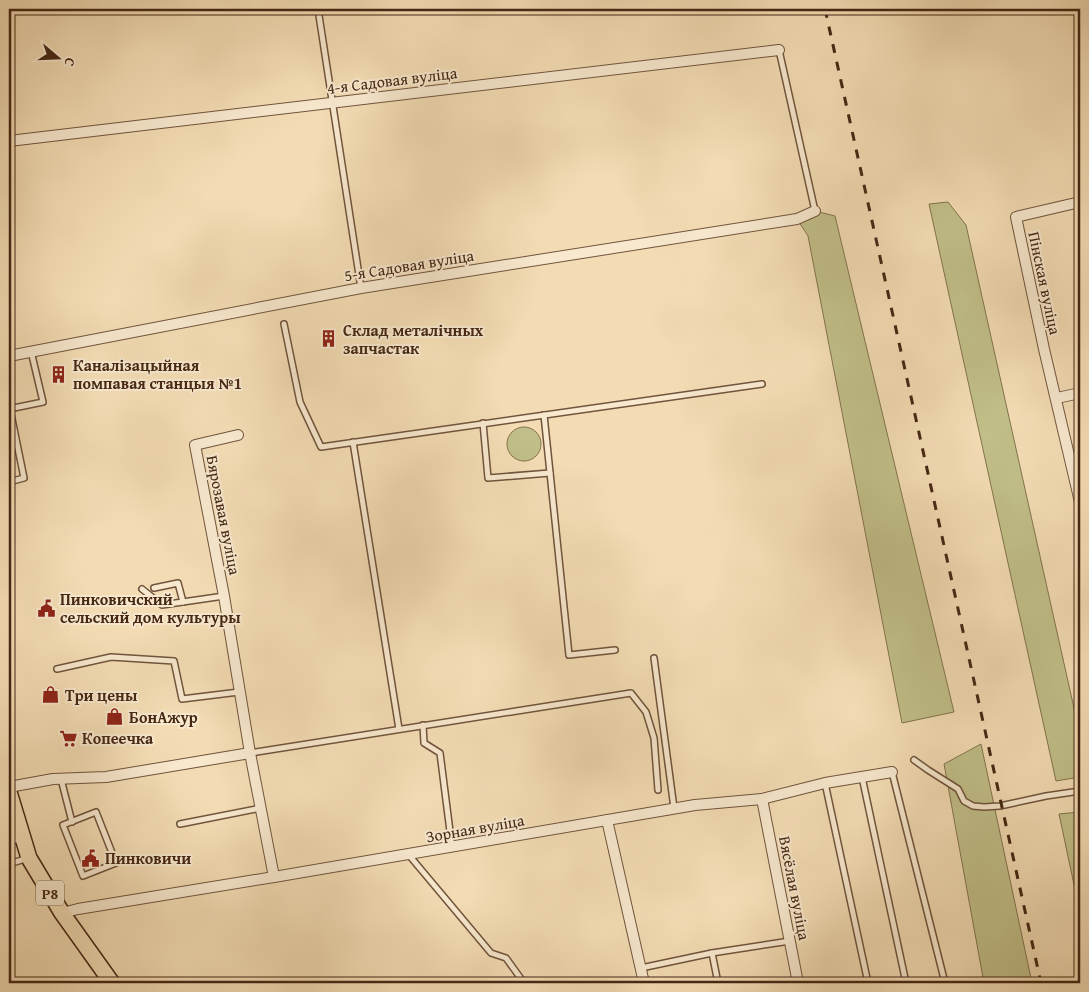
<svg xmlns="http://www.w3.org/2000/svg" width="1089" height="992" font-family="'Gentium Book Plus',serif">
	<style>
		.green { fill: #c1bf89; stroke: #83734e }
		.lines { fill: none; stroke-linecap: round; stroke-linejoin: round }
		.service-casing { stroke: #70543c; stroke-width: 8 }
		.minor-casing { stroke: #70543c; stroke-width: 12 }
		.primary-casing { stroke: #452714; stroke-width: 18 }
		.service { stroke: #f7e8ce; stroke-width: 5 }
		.minor { stroke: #f7e8ce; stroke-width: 10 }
		.primary { stroke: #f3dcb4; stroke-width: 15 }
		.rail { stroke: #452714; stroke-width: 3; stroke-dasharray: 9 9; stroke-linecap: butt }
		.labels { text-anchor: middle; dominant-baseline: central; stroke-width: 4; stroke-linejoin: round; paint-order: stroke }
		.shield { fill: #f7e8ce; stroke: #7a614c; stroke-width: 1 }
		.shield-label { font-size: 15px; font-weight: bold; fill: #452714 }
		.street-label { font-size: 16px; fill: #452714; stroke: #f7e8ce }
		.poi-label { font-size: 16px; font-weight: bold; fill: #452714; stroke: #f7e8ce; text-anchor: start }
	</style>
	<rect width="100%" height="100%" fill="#f3dcb4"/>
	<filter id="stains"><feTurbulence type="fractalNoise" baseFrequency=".004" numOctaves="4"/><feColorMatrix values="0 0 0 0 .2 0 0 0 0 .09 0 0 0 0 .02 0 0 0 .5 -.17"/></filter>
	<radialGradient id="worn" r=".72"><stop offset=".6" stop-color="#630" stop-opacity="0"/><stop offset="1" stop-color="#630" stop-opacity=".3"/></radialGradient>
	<g class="green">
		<polygon points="948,202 966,225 1080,735 1080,777 1056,781 929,204"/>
		<polygon points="815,211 835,216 954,712 902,723 808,236 797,219"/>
		<circle cx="524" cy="444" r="17"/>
		<polygon points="981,744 1032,983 984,983 944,764"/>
		<polygon points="1080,812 1080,913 1059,814"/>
	</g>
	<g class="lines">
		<defs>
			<g id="service">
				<polyline points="318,9 361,288"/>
				<polyline points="779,50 815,211"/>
				<polyline points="284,324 300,402 321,447 762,384"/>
				<polyline points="9,409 43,402 31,351"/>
				<polyline points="544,415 569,655 615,650"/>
				<polyline points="483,423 488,478 550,473"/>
				<polyline points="353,442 399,729"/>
				<polyline points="9,482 24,478 10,409"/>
				<polyline points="154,588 178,583 183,602"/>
				<polyline points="142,589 162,605 224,596"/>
				<polyline points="654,658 674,808"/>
				<polyline points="57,669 111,657 174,661 182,699 239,692"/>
				<polyline points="423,725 424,743 440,753 452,847"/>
				<polyline points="250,753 631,693 646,712 654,738 658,790"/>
				<polyline points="914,760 928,770 958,789 964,801 973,806 984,807 1000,806 1046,796 1080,791"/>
				<polyline points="892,772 945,983"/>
				<polyline points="862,777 906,983"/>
				<polyline points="61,779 72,822"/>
				<polyline points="825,783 868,983"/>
				<polygon points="96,812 116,863 83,876 63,825"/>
				<polyline points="180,824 261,808"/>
				<polyline points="9,841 22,839"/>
				<polyline points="408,854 491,953 506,958 524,983"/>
				<polyline points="9,864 28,858"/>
				<polyline points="712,953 718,983"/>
				<polyline points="641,968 712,953 790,941"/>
			</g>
			<g id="minor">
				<polyline points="9,141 779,50"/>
				<polyline points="1080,202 1016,217 1044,349 1080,502"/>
				<polyline points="9,356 361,288 797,219 815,211"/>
				<polyline points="1057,398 1080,393"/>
				<polyline points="238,435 195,445 224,596 250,753 274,877"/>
				<polyline points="9,787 53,779 106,777 250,753"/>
				<polyline points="762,799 798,983"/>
				<polyline points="607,820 644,983"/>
				<polyline points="62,913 78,909 274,877 695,805 762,799 825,783 892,772"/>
			</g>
			<polyline id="primary" points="9,792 29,858 62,913 112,983"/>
		</defs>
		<use href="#service" class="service-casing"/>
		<use href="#minor" class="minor-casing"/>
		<use href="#primary" class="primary-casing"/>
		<use href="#service" class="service"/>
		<use href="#minor" class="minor"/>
		<use href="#primary" class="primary"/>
		<polyline class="rail" points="825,9 1041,983"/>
	</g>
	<defs>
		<symbol id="building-bare" viewBox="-9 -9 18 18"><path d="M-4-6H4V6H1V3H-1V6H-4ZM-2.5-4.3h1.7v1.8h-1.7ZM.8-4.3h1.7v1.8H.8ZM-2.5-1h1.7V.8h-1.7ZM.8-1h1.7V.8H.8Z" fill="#8f2418" stroke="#f7e8ce" stroke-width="2.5" paint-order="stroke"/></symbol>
		<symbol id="civic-bare" viewBox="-9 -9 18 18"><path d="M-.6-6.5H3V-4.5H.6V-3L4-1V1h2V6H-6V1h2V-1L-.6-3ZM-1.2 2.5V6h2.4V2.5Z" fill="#8f2418" stroke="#f7e8ce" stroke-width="2.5" paint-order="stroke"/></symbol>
		<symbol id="shop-bare" viewBox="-9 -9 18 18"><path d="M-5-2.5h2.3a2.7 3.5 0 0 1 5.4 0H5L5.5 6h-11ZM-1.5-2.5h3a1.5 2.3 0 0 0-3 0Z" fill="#8f2418" stroke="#f7e8ce" stroke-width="2.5" paint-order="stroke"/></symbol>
		<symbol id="supermarket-bare" viewBox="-9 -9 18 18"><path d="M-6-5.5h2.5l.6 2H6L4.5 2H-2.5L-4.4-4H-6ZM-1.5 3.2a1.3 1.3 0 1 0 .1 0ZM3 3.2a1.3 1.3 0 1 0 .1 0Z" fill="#8f2418" stroke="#f7e8ce" stroke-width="2.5" paint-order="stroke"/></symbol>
	</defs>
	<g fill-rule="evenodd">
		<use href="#building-bare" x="316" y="326" width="25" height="25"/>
		<use href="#building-bare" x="46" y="362" width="25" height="25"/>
		<use href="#civic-bare" x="34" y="596" width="25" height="25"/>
		<use href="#shop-bare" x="38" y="682" width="25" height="25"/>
		<use href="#shop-bare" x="102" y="704" width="25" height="25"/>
		<use href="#supermarket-bare" x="56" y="726" width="25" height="25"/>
		<use href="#civic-bare" x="78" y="846" width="25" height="25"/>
	</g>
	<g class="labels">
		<rect class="shield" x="36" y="880.5" width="28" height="25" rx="4"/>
		<g class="shield-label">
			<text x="50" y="893">Р8</text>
		</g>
		<g class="street-label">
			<text transform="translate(392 80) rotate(-7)">4-я Садовая вуліца</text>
			<text transform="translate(409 265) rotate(-9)">5-я Садовая вуліца</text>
			<text transform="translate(1045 283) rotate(78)">Пінская вуліца</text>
			<text transform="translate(224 515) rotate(79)">Бярозавая вуліца</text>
			<text transform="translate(475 828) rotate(-10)">Зорная вуліца</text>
			<text transform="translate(795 888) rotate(79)">Вясёлая вуліца</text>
		</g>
		<g class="poi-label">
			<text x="343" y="330">Склад металічных<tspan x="343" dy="18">запчастак</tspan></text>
			<text x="73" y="365">Каналізацыйная<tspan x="73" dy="18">помпавая станцыя №1</tspan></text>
			<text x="60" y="599">Пинковичский<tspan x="60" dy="18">сельский дом культуры</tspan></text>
			<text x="65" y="695">Три цены</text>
			<text x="129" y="717">БонАжур</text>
			<text x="82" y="738">Копеечка</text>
			<text x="105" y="858">Пинковичи</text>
		</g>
	</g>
	<rect width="1089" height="992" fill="none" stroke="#f3dcb4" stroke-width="30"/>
	<rect x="10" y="10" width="1069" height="972" fill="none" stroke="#452714" stroke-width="2.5"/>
	<rect x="15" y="15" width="1059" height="962" fill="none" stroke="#452714"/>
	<g transform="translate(58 58) rotate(109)" stroke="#f7e8ce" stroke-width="4" paint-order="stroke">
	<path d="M0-4L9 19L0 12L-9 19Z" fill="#452714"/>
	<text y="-8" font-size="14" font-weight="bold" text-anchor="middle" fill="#452714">С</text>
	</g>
	<rect width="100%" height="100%" filter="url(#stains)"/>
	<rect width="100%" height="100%" fill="url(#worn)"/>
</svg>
